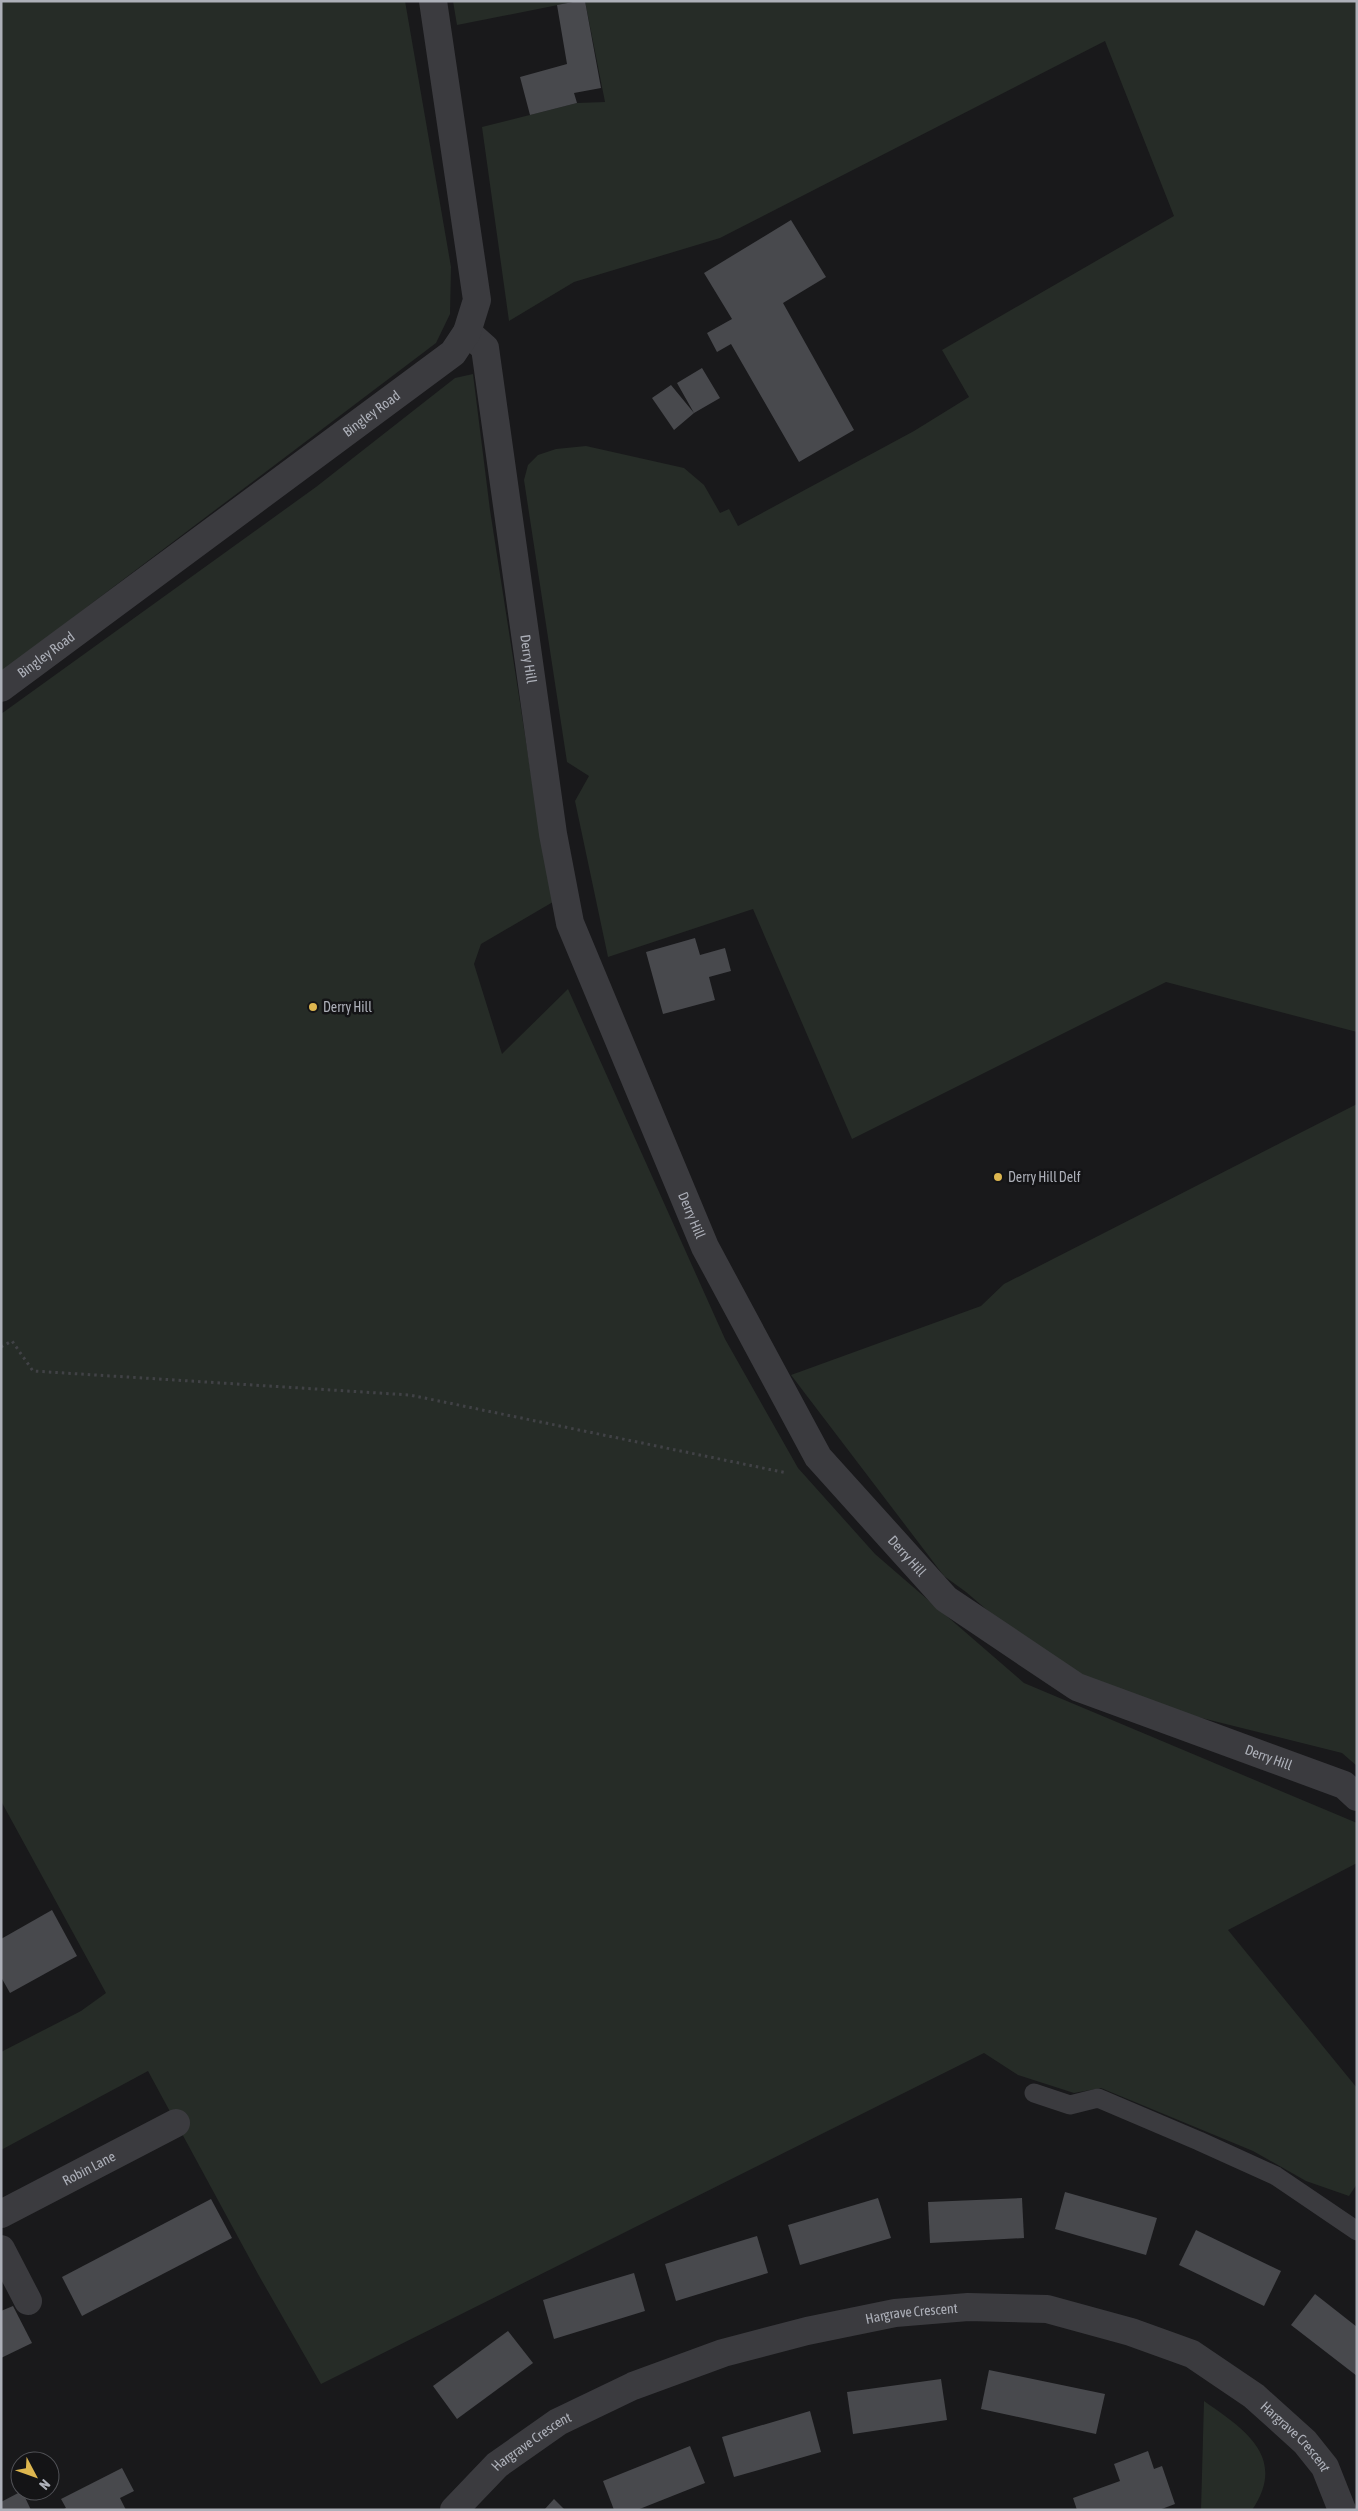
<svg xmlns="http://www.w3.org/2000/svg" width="1358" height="2511" font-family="'Asap Condensed',sans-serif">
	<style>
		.green { fill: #262c27 }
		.building { fill: #48494d }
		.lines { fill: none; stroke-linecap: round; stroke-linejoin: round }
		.path { stroke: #414246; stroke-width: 3; stroke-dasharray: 2.5 4; stroke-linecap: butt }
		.service { stroke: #3b3b3f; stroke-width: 19 }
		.minor { stroke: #3b3b3f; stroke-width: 28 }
		.tertiary { stroke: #3b3b3f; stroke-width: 28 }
		.poi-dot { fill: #ddb64f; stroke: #141416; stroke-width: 2 }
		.labels { text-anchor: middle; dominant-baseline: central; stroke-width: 5; stroke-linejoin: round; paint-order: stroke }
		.street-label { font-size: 14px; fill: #adb0b9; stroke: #141416 }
		.poi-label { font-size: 14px; fill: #adb0b9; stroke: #141416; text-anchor: start }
	</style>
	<rect width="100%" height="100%" fill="#19191b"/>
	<g class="green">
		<polygon points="1,1 405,1 451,267 450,314 436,343 1,672"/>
		<polygon points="453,1 578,1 457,25"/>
		<polygon points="585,1 1357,1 1357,1032 1166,982 852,1139 753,909 608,957 575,801 589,776 567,762 524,480 528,465 538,455 556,449 586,446 684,468 704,485 720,513 729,509 738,526 914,431 969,397 942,350 1174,216 1105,41 720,238 574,282 509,321 482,127 577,103 605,102"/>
		<polygon points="473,374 490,510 534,793 558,899 481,944 474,964 502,1054 568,989 725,1339 798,1468 875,1554 1024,1683 1357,1823 1357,1863 1228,1930 1357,2088 1357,2184 1349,2196 1306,2181 1253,2151 1101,2088 1074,2093 1018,2075 984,2053 321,2384 258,2274 148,2071 1,2150 1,2052 81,2011 106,1993 1,1801 1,714 316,487 455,378"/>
		<polygon points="1357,1104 1357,1766 1342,1753 1077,1687 966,1592 944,1576 791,1375 981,1306 1004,1284"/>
		<path d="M1204 2401C1244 2429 1288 2457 1252 2510H1201Z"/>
	</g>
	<g class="building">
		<polygon points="578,1 585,1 601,88 574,93 577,103 530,115 520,77 567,64 557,5"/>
		<polygon points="791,220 826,277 783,303 854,430 799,462 731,344 717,352 707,333 732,319 704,273"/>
		<polygon points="702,368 720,398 694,413 674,430 652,398 671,385 694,413 677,383"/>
		<polygon points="695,938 700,955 725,948 731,971 709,977 715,1000 663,1014 646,952"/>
		<polygon points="52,1910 77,1956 10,1993 1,1977 1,1939"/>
		<polygon points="1065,2192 1157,2218 1146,2255 1055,2229"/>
		<polygon points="878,2198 891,2238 800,2265 788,2225"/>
		<polygon points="1022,2198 1024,2238 930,2243 928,2202"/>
		<polygon points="211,2199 232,2238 82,2316 62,2277"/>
		<polygon points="1196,2230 1281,2271 1264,2306 1179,2265"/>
		<polygon points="757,2236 768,2273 676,2301 665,2264"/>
		<polygon points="634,2273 645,2311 554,2339 543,2300"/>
		<polygon points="1315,2294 1357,2327 1357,2376 1291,2325"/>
		<polygon points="13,2306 32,2343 1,2358 1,2311"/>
		<polygon points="508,2331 533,2363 457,2419 433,2386"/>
		<polygon points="989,2370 1105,2394 1096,2434 981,2409"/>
		<polygon points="941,2379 947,2420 853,2434 847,2392"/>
		<polygon points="810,2411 821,2452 734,2477 722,2437"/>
		<polygon points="690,2446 705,2483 637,2510 614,2510 603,2481"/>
		<polygon points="1148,2451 1154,2469 1162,2466 1175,2504 1159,2510 1077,2510 1073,2498 1120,2481 1114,2464"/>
		<polygon points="122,2468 134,2491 120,2498 126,2510 62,2510 66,2508 61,2499"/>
		<polygon points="22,2491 31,2510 1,2510 1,2502"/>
		<polygon points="554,2499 565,2510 544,2510"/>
	</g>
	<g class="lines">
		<polyline class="path" points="1,1347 12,1341 33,1371 410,1395 787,1473"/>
		<polyline class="service" points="1034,2093 1070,2105 1098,2098 1199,2141 1276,2176 1357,2231"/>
		<g class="minor">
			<path id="s1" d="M1 2214 176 2123"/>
			<polyline points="1,2249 28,2301"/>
			<path id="s2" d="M454 2510 497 2465 558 2422 633 2386 723 2353 807 2331 895 2313 968 2307 1047 2309 1131 2332 1192 2354 1254 2396 1305 2442 1325 2467 1342 2510"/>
		</g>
		<g class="tertiary">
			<path id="s3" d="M467 332 485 348 553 834 570 923 705 1247 818 1457 946 1599 1077 1687 1344 1785 1357 1797"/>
			<path id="s4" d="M1 688 453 353 467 332 477 300 433 1"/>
		</g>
	</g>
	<g class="poi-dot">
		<circle cx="313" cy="1007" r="5"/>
		<circle cx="998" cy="1177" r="5"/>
	</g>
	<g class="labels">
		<g class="street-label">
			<text stroke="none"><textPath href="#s4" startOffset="461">Bingley Road</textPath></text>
			<text stroke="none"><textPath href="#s4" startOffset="56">Bingley Road</textPath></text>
			<text stroke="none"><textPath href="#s3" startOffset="338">Derry Hill</textPath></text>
			<text stroke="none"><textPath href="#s3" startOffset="922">Derry Hill</textPath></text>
			<text stroke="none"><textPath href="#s3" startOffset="1328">Derry Hill</textPath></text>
			<text stroke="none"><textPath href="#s3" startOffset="1748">Derry Hill</textPath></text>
			<text stroke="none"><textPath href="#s1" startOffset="99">Robin Lane</textPath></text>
			<text stroke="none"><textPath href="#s2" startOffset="509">Hargrave Crescent</textPath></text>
			<text stroke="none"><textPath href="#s2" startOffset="930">Hargrave Crescent</textPath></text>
			<text stroke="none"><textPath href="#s2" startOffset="104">Hargrave Crescent</textPath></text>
		</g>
		<g class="poi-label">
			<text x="323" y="1007">Derry Hill</text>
			<text x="1008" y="1177">Derry Hill Delf</text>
		</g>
	</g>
	<rect width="1358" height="2511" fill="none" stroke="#adb0b9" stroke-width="5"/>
	<g transform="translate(35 2476) rotate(131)"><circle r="24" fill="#141416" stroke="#515257"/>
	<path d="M0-4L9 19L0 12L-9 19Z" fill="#ddb64f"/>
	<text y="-8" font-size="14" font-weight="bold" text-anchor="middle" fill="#adb0b9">N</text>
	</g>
</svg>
